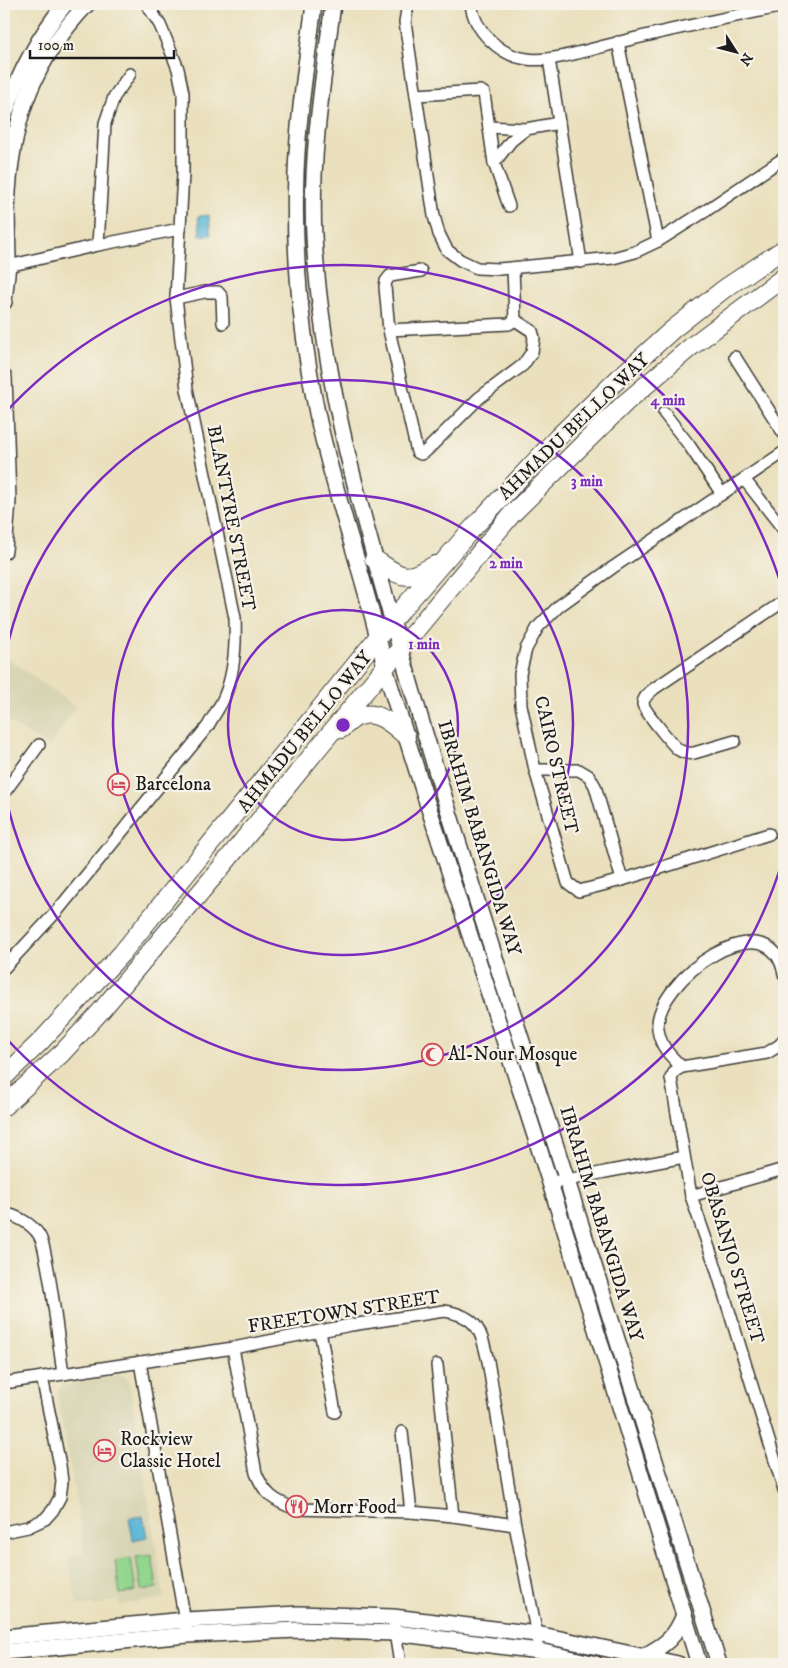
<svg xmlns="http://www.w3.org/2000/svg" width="788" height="1668" font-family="'IM FELL DW Pica',serif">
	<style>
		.built { fill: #d8d5b5 }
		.green { fill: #93d68e; stroke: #587955 }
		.water { fill: #59b6d7; stroke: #3a697a }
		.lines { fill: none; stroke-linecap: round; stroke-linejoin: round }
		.minor-casing { stroke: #3b3934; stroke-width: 14 }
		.secondary-casing { stroke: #3b3934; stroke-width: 18 }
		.primary-casing { stroke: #3b3934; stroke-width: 20 }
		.minor { stroke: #fff; stroke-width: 11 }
		.secondary { stroke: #fff; stroke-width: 15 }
		.primary { stroke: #fff; stroke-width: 18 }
		.ring { fill: none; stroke: #7b2cbf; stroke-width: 2.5 }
		.labels { text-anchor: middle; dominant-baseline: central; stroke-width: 4.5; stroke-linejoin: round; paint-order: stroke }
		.street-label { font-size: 19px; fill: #1c1c1c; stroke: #f7f3e8 }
		.poi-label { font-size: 19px; fill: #1c1c1c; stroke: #f7f3e8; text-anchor: start }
		.centre { fill: #7b2cbf; stroke: #f7f3e8; stroke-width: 2.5 }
		.ring-label { font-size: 15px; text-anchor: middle; font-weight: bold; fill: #7b2cbf; stroke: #f7f3e8; stroke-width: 4.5; stroke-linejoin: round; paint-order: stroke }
	</style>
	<rect width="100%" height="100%" fill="#f7f3e8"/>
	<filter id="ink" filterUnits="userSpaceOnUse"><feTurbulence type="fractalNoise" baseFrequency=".02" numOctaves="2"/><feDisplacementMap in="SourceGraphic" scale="10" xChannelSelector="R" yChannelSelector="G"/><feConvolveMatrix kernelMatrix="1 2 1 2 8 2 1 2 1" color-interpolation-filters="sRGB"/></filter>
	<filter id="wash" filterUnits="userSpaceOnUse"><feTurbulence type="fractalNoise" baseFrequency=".0096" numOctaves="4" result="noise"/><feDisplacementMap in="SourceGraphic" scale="20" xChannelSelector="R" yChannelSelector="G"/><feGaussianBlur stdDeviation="1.12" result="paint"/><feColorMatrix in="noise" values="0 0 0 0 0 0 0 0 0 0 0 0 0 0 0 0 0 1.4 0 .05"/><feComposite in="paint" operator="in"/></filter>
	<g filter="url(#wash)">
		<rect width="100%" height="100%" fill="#eae0bd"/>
		<g class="built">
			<polygon points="4,656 76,707 50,747 4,719"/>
			<polygon points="121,1375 129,1380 164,1598 119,1605 118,1600 102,1603 102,1605 77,1605 68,1557 84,1553 80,1523 57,1392 61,1386"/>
		</g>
		<g class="green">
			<polygon points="152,1555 157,1588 141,1590 136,1557"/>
			<polygon points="131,1558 136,1591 120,1594 115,1561"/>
		</g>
		<g class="water">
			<polygon points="209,215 211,235 200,236 198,216"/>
			<polygon points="143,1516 147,1537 133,1540 129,1518"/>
		</g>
	</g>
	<g filter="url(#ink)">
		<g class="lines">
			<defs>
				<g id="minor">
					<polyline points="408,4 405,22 434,216 439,234 447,250 460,260 477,268 499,269 613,258 635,252 658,241 707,210 784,158"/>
					<path d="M471 4C474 30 500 56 527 59 551 63 598 47 624 41 677 28 730 17 784 6"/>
					<polyline points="618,42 658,241"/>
					<polyline points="549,59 581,262"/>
					<polyline points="416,95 480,91 484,93 494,163 509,206"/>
					<polyline points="489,127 526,129 559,123"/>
					<polyline points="4,131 16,135"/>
					<polyline points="494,163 511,141 526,129"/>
					<polyline points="98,245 105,123 114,97 130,74"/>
					<polyline points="4,267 98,245 180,229"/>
					<polyline points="421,271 390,276 386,281 385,287 389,330 417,452 421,454 426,451 479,398 523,365 532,352 534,338 532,331 515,320"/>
					<polyline points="176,298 205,292 218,292 222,297 223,323"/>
					<polyline points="389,330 509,324 515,320 513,268"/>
					<polyline points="735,357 784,434"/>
					<polyline points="664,413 689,445 722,494"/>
					<polyline points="744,479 784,530"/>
					<path d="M735 741 694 753C689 754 684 753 679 750 673 746 644 710 643 704 643 697 650 692 655 688L784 601"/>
					<polyline points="535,770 579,770 589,776 595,786 622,880"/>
					<polyline points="4,793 39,745"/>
					<polyline points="769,834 622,880 579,891 568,883 535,770 521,705 520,674 526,649 538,627 559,606 612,568 784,452"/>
					<path d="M4 968 58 910 208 726C213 716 221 706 225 695 235 671 236 644 235 618L187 389 176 298 183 174V93L178 69 171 51 160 25 147 4"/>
					<polyline points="784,1039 780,1045 767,1053 682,1067 675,1071 671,1078 691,1196 716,1268 784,1490"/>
					<path d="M682 1067C670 1056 660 1046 658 1029 653 981 770 897 784 974"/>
					<polyline points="550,1182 568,1180 605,1172 684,1157"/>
					<polyline points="691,1196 784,1169"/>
					<path d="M4 1214C16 1215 32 1224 39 1235 44 1243 45 1255 47 1264 54 1300 58 1337 63 1374"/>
					<polyline points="320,1331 335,1412"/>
					<path d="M233 1348 256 1473C265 1495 274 1501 296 1509L411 1512 453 1516 515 1525"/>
					<polyline points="140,1362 186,1627"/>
					<polyline points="437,1365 453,1516"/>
					<path d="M4 1383 233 1348 351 1325 444 1311C478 1316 481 1331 488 1361L515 1525 538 1640"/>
					<polyline points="402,1432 411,1512"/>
					<polyline points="4,1532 28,1527 45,1519 53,1510 60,1497 62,1482 60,1465 42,1377"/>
					<polyline points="394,1626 400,1664"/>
				</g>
				<g id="secondary">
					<path d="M314 4C307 60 298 116 296 173 293 253 301 334 317 413 335 499 367 582 385 668 437 840 496 1011 550 1183 601 1343 650 1503 699 1664"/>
					<path d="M333 4C323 80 310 159 314 236 321 368 355 490 391 616 432 763 479 909 526 1054 593 1257 654 1461 719 1664"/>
					<path d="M4 116C18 76 38 37 65 4"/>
					<path d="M4 302C5 289 7 277 8 264 8 240 6 216 8 192 13 116 35 59 87 4"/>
					<polyline points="4,377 8,501 4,551"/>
					<polyline points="4,1637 185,1620 298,1614 393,1617 537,1634 678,1664"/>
					<polyline points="4,1652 188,1635 298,1630 395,1633 539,1651 596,1664"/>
					<path d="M644 1656C665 1645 675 1638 684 1615"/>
				</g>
				<g id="primary">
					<path d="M374 559C403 577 402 583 435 565"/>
					<path d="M341 729C346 725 352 719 357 717 376 708 393 725 406 736"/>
					<polyline points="4,1077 42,1040 122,953 378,637 471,530 557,438 619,378 672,330 724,289 784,249"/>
					<polyline points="4,1106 62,1053 100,1012 219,870 323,742 512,514 625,403 692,346 784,277"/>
				</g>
			</defs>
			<use href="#minor" class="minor-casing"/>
			<use href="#secondary" class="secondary-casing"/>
			<use href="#primary" class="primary-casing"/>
			<use href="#minor" class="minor"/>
			<use href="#secondary" class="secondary"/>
			<use href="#primary" class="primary"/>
		</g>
	</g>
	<g class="ring">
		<circle cx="343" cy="725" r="115"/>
		<circle cx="343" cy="725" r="230"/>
		<path d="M4 662A345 345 0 1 1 4 788"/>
		<path d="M784 856A460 460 0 0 1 4 1036M4 414A460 460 0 0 1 784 594"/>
	</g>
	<defs>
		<symbol id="hotel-ring" viewBox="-11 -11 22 22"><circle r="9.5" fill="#f7f3e8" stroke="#d1495b" stroke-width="1.5"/><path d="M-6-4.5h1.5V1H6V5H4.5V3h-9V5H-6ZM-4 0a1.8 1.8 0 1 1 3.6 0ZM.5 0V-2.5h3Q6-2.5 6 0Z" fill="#d1495b"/></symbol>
		<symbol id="mosque-ring" viewBox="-11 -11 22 22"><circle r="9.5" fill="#f7f3e8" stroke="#d1495b" stroke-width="1.5"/><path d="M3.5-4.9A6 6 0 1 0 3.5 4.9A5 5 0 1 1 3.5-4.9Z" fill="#d1495b"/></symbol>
		<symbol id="restaurant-ring" viewBox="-11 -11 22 22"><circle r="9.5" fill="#f7f3e8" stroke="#d1495b" stroke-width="1.5"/><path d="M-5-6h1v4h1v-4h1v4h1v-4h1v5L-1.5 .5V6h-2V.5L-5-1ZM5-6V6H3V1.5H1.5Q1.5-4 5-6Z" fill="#d1495b"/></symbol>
	</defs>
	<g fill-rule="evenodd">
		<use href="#hotel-ring" x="106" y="772" width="25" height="25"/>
		<use href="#mosque-ring" x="420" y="1042" width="25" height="25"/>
		<use href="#hotel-ring" x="92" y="1438" width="25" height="25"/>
		<use href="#restaurant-ring" x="284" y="1494" width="25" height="25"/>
	</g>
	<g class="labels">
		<g class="street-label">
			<text transform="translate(574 427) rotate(-44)">AHMADU BELLO WAY</text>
			<text transform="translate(231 518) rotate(79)">BLANTYRE STREET</text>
			<text transform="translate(305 732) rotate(-51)">AHMADU BELLO WAY</text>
			<text transform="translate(556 765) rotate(77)">CAIRO STREET</text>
			<text transform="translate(479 838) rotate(73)">IBRAHIM BABANGIDA WAY</text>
			<text transform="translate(601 1224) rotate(73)">IBRAHIM BABANGIDA WAY</text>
			<text transform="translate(732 1258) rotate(73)">OBASANJO STREET</text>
			<text transform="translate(344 1312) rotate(-9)">FREETOWN STREET</text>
		</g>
		<g class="poi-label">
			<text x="135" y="784">Barcelona</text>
			<text x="448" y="1054">Al-Nour Mosque</text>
			<text x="120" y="1439">Rockview<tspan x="120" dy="22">Classic Hotel</tspan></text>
			<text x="313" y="1507">Morr Food</text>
		</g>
	</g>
	<circle cx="343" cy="725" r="8" class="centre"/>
	<g class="ring-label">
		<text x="668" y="405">4 min</text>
		<text x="587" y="486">3 min</text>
		<text x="506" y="568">2 min</text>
		<text x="424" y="649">1 min</text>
	</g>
	<rect width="788" height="1668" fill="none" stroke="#f7f3e8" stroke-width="20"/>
	<g transform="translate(736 52) rotate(126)" stroke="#f7f3e8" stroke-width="4" paint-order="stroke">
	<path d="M0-4L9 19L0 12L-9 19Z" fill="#1c1c1c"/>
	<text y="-8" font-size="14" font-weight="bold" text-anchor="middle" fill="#1c1c1c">N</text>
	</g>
	<path d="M30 50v8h144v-8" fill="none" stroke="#1c1c1c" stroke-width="2.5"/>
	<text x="38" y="50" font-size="15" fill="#1c1c1c" stroke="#f7f3e8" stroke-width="4" paint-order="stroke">100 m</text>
</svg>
